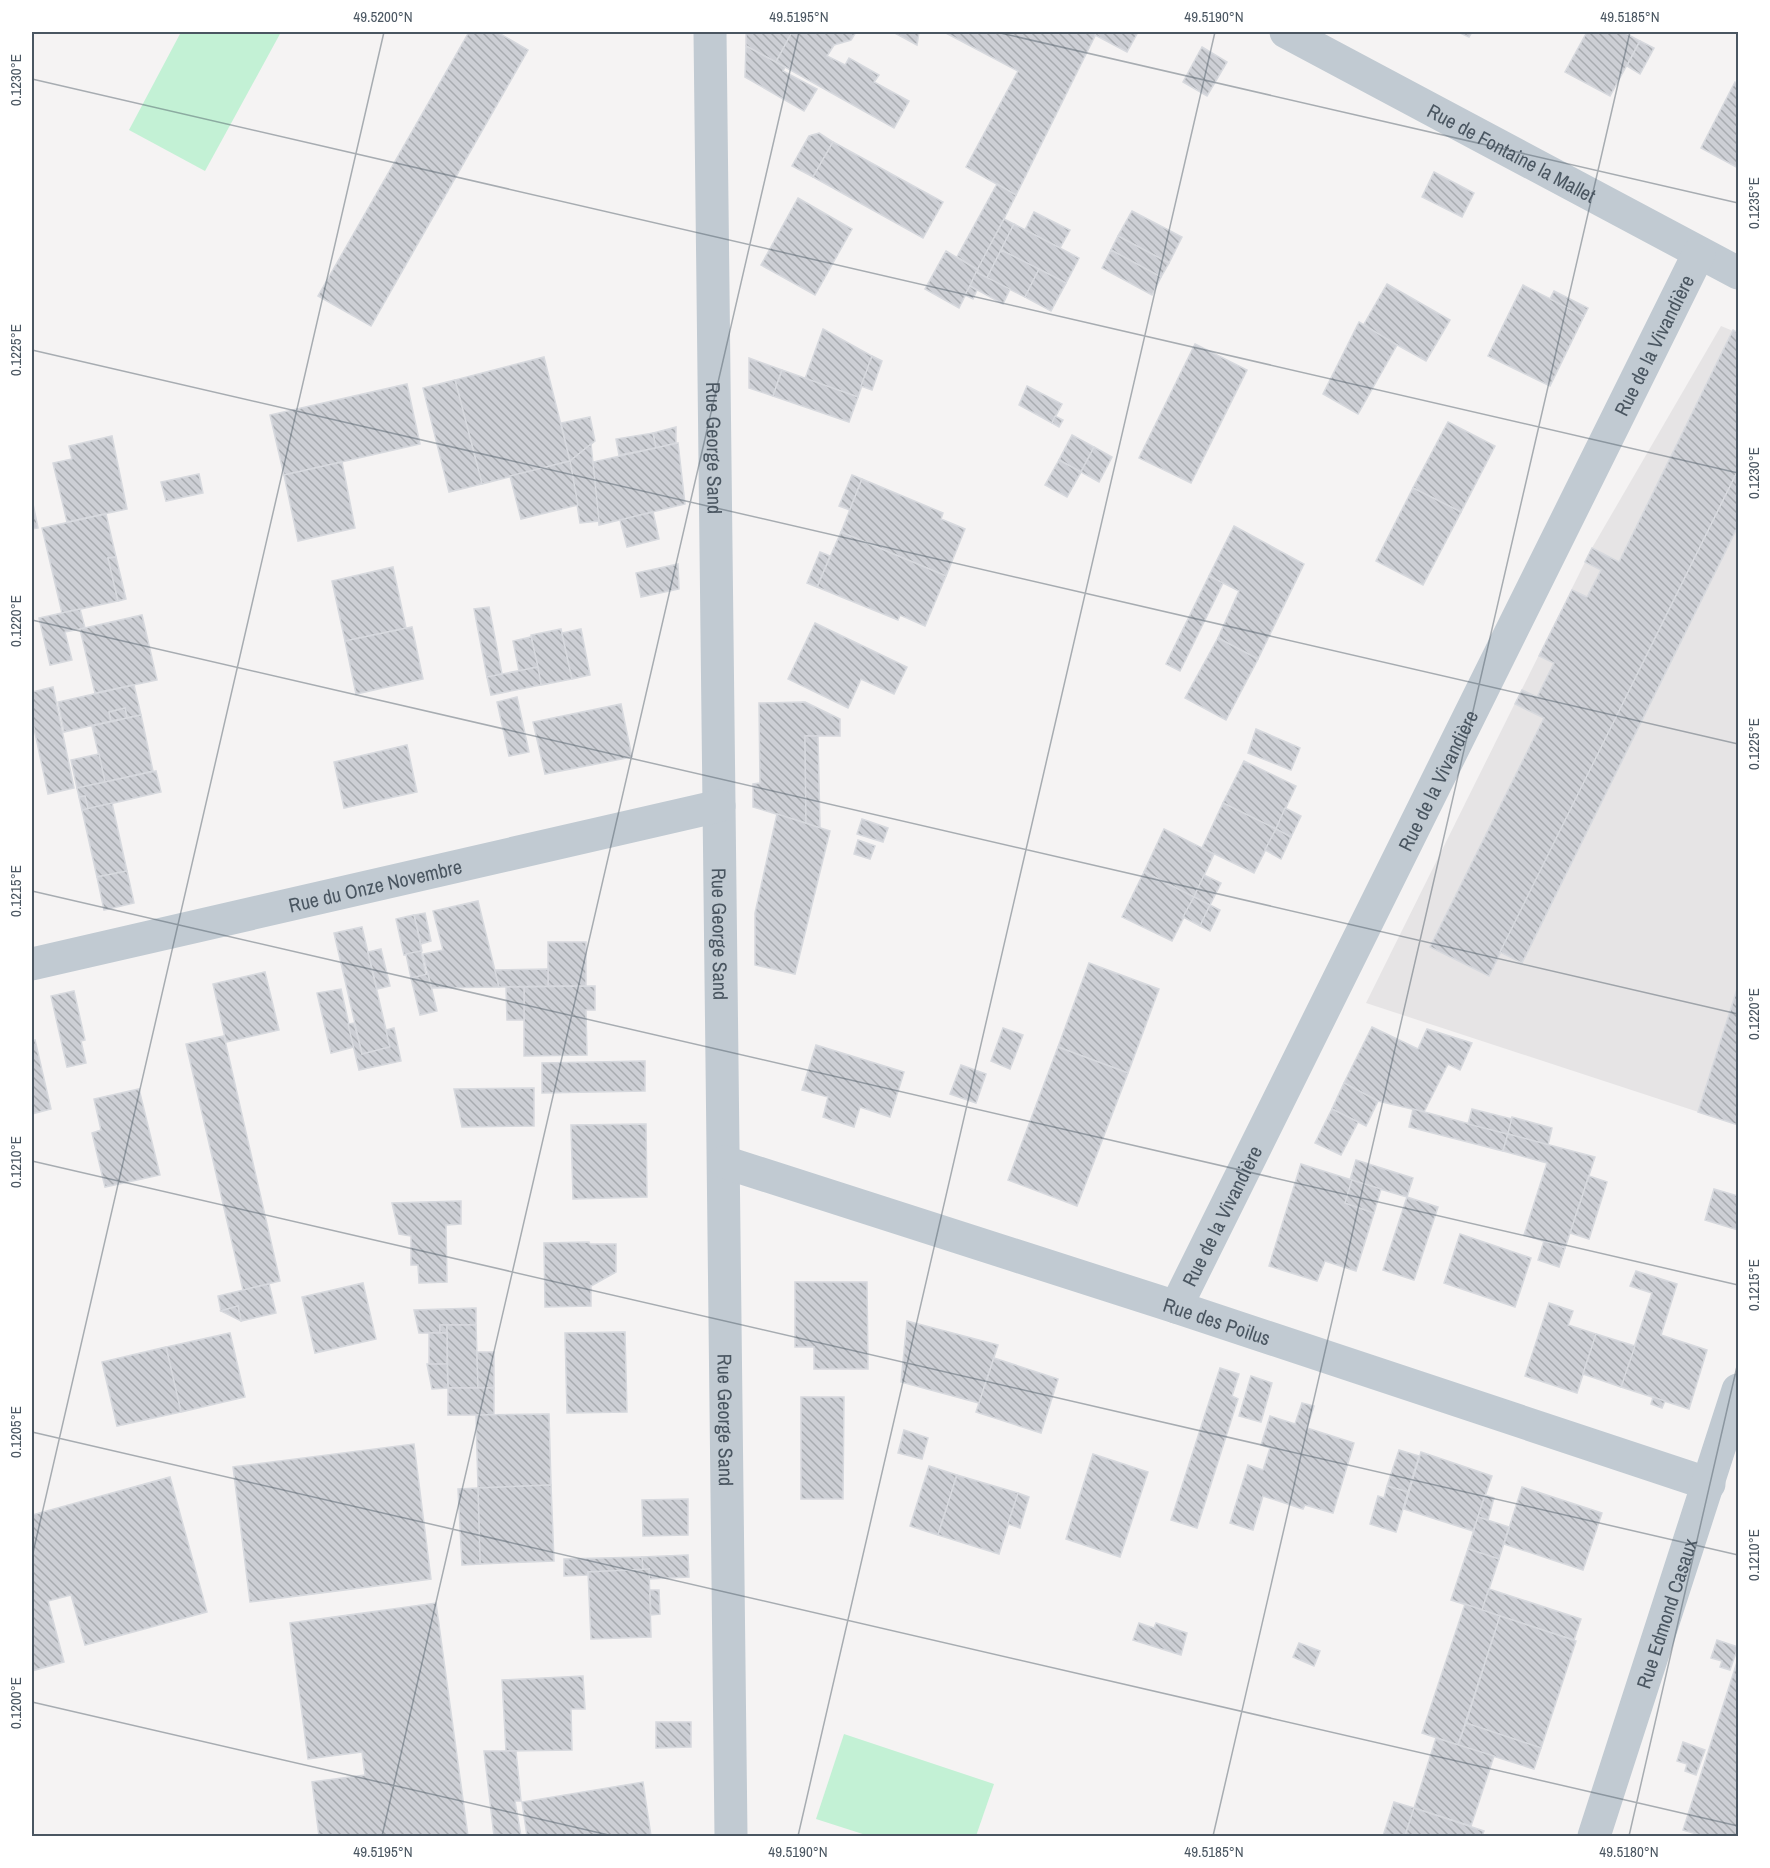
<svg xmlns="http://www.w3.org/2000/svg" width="1770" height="1868" font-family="'Archivo Narrow',sans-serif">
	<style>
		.education { fill: #e6e4e5 }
		.garden { fill: #c3f1d5 }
		.building { fill: url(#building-back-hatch); stroke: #d7d9de; stroke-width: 1.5 }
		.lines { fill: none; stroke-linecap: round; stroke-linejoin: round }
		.street { stroke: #c1cad2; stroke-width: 33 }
		.ticks { fill: none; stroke: #4a5661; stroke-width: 1.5; stroke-opacity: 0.45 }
		.labels { text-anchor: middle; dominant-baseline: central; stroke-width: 4.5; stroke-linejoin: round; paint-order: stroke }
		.street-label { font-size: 20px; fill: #4a5661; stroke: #fff }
		.neatline { fill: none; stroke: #4a5661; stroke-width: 2 }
		.ticks-label { font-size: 15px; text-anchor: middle; fill: #4a5661 }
	</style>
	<defs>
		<pattern id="building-back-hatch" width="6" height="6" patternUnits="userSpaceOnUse" patternTransform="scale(1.5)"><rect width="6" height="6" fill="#cdcfd5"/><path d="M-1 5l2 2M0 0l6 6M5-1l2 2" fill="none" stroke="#a8abb0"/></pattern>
	</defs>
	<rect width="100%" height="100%" fill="#f5f3f3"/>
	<polygon class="education" points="1721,326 1738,333 1738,1125 1366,1003 1592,548"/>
	<g class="garden">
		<polygon points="181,32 281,32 205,171 129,130"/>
		<polygon points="844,1734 994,1784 976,1836 869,1836 816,1819"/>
	</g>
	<g class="building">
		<polygon points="469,32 497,32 528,50 371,326 318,296"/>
		<polygon points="746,32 792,32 776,62 746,46"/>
		<polygon points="792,32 856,32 851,40 834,45 827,56 845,65 849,58 879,75 874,82 909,101 894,128 776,62"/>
		<polygon points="893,32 919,32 917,45"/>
		<polygon points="944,32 1097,32 1016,195 966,167 1018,71"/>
		<polygon points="1097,32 1138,32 1127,52 1095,35"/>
		<polygon points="1458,32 1472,32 1469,37"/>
		<polygon points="1587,32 1623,32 1640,41 1610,96 1565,72"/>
		<polygon points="1640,41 1654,48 1640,74 1627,66"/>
		<polygon points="746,46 785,67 783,71 817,89 804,111 745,77"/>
		<polygon points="1202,47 1227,62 1207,96 1183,82"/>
		<polygon points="1735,82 1738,84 1738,168 1701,148"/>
		<polygon points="819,133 833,142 813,177 792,166 809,136"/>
		<polygon points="833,142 943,202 923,238 813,177"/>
		<polygon points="1434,172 1474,193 1462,217 1422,197"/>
		<polygon points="997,184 1016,195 978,270 957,257"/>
		<polygon points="798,198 852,229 815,295 761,265"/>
		<polygon points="1132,211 1182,237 1169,263 1118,236"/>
		<polygon points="1034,212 1070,230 1060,248 1025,230"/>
		<polygon points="1004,219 1014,224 987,278 976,272"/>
		<polygon points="1014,224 1079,258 1066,283 1001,250"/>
		<polygon points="1118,236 1169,263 1161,277 1111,250"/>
		<polygon points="1001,250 1039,269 1025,297 987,278"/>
		<polygon points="1111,250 1161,277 1152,295 1102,268"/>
		<polygon points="946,251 978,270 959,308 925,289"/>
		<polygon points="1039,269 1066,283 1051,311 1025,297"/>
		<polygon points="976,272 1010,289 1003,304 970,286"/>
		<polygon points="1387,284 1450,320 1426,361 1363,326"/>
		<polygon points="1523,285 1584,316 1550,386 1488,356"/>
		<polygon points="970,286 977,290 973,299 965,295"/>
		<polygon points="1554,291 1588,308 1584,316 1550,299"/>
		<polygon points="1359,322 1397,345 1358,414 1323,394"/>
		<polygon points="823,329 872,356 858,397 805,379"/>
		<polygon points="1733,330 1738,333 1738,470 1489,976 1430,947 1544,718 1515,704 1522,690 1537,697 1554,663 1539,656 1572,590 1587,597 1601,570 1585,562 1592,548 1619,562"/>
		<polygon points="1195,344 1247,370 1191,483 1139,458"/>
		<polygon points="872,356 882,361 872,390 861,386"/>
		<polygon points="544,357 570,461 482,484 455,380"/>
		<polygon points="749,358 782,370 773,396 749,388"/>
		<polygon points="782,370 858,397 849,422 773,396"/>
		<polygon points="455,380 482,484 449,492 423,388"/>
		<polygon points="407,384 420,444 284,475 270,415"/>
		<polygon points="1027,386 1062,404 1052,423 1019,405"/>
		<polygon points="1055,416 1063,420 1059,427 1052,423"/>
		<polygon points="590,417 595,441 570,461 561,423"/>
		<polygon points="1448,422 1495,446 1461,512 1413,488"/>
		<polygon points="676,427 676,443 656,448 653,433"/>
		<polygon points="653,433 656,448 619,455 616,439"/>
		<polygon points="1072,435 1094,447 1081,472 1059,460"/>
		<polygon points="112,436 127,509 67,522 53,463 72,459 69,446"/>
		<polygon points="678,443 685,504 599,525 593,462"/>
		<polygon points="591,444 599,521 580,523 570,461"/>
		<polygon points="1094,447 1112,457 1099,482 1081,472"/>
		<polygon points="1059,460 1081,472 1067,497 1045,485"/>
		<polygon points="570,461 578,505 521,519 510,476"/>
		<polygon points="342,462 355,528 298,541 284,475"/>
		<polygon points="1738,470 1738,526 1522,963 1500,952"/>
		<polygon points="199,474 203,493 166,501 161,482"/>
		<polygon points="852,475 862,479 850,510 839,506"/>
		<polygon points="862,479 943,513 941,519 965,529 946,576 841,532"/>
		<polygon points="1413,488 1461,512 1423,585 1376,561"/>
		<polygon points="32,499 38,528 32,529"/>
		<polygon points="653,512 659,539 627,547 620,520"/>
		<polygon points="106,514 116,557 108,558 118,601 62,613 42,528"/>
		<polygon points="1234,526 1304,564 1258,659 1218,638 1239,591 1209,576"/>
		<polygon points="841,532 946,576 925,626 900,615 898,620 817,587"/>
		<polygon points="820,552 830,556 817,587 807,583"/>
		<polygon points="116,557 126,599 118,601 108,558"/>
		<polygon points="678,564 679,589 641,597 636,573"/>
		<polygon points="393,567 406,628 345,641 332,581"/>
		<polygon points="1209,576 1223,583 1180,671 1166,664"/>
		<polygon points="489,607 502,674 487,677 474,609"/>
		<polygon points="80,609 85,628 65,632 72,660 50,665 39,618"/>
		<polygon points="142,615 157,680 95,693 80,629"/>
		<polygon points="815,623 907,667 894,694 861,679 848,708 788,679"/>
		<polygon points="412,627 423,679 356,694 345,641"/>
		<polygon points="561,629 572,679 541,685 531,635"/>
		<polygon points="581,629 590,675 572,679 562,633"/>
		<polygon points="531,637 538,667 519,671 513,641"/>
		<polygon points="1218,638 1258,659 1226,720 1185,698"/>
		<polygon points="538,667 541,685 491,695 487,677"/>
		<polygon points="134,685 141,715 127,718 125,708 109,712 111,721 64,732 58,702"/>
		<polygon points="53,687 74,788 48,794 32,719 32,692"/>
		<polygon points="517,697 529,752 509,756 497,702"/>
		<polygon points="805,702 840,719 840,736 805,736 806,823 753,807 753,784 760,783 759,703"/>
		<polygon points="621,704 632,757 545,774 533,722"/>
		<polygon points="125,708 127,718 111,721 109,712"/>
		<polygon points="141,715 153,771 105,782 92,726"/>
		<polygon points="1256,729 1300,748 1291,770 1248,753"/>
		<polygon points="805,736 818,736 820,828 806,823"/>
		<polygon points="407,745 417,792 344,808 334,762"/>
		<polygon points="99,754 105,782 77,788 71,760"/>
		<polygon points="1244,761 1296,786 1276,829 1223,803"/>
		<polygon points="156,771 161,792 88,809 85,796 79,797 77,788"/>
		<polygon points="85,796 88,809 82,810 79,797"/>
		<polygon points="112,803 127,871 97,877 82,810"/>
		<polygon points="1223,803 1276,829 1254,873 1202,848"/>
		<polygon points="1285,808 1301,816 1291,837 1276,829"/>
		<polygon points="777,814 830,831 795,974 755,965 755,913"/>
		<polygon points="862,819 888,828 883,842 857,834"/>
		<polygon points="1164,829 1214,854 1194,897 1144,872"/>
		<polygon points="1276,829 1291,837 1281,859 1265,850"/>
		<polygon points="858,840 875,846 870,859 854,854"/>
		<polygon points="127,871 134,903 104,910 97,877"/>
		<polygon points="1144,872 1194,897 1172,941 1122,917"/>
		<polygon points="1204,875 1221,883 1210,905 1194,897"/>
		<polygon points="1194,897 1210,905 1200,926 1183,917"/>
		<polygon points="478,901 499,987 431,988 423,954 443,950 433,911"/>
		<polygon points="1210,905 1220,910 1210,931 1200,926"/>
		<polygon points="425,913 431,941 421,944 414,915"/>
		<polygon points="414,915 422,951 404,955 396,919"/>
		<polygon points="362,927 390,1047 362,1054 334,933"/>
		<rect x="548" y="942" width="38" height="44"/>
		<polygon points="381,949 390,986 377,989 368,952"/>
		<polygon points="421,951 426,975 411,978 406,954"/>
		<polygon points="1089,963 1159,989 1128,1073 1058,1047"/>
		<polygon points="548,969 548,986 499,987 495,970"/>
		<polygon points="265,972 279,1030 226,1042 213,984"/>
		<polygon points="428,974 437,1011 420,1015 411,978"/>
		<polygon points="595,986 595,1010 586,1010 587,1055 524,1056 524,987"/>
		<polygon points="1738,986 1738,1125 1698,1112"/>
		<polygon points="506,987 524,987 524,1020 507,1020"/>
		<polygon points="341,989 354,1047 331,1053 317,993"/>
		<polygon points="74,991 85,1040 81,1041 86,1063 67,1067 51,996"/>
		<polygon points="354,1023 362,1054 390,1047 386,1030 394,1028 401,1061 359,1070 348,1024"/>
		<polygon points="1372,1027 1418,1049 1427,1029 1472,1043 1460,1070 1448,1064 1424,1112 1378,1101 1344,1083"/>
		<polygon points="1003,1028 1023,1035 1010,1069 991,1061"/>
		<polygon points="224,1036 280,1281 243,1290 186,1044"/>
		<polygon points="35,1040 51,1109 32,1114 32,1041"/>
		<polygon points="816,1045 904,1072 890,1117 860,1107 854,1127 823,1117 828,1097 802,1090"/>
		<polygon points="1058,1047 1128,1073 1077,1206 1008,1180"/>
		<polygon points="645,1061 645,1091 542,1093 542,1063"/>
		<polygon points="961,1065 986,1074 976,1103 950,1094"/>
		<polygon points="1344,1083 1378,1101 1366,1126 1332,1109"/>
		<polygon points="534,1088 534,1126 462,1127 454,1089"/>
		<polygon points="139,1089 160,1175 105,1187 92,1133 101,1130 94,1099"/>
		<polygon points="1332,1109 1358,1122 1341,1155 1315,1143"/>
		<polygon points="1413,1109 1508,1134 1503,1151 1409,1127"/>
		<polygon points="1472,1109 1512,1119 1508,1134 1468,1124"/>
		<polygon points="1512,1117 1552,1128 1548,1145 1508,1134"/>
		<polygon points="646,1124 647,1197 573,1199 571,1125"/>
		<polygon points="1508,1134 1595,1157 1565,1248 1524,1235 1547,1163 1503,1151"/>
		<polygon points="1356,1160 1413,1178 1407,1197 1350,1180"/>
		<polygon points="1301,1164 1352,1180 1345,1203 1374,1213 1356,1271 1325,1261 1317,1281 1269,1266"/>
		<polygon points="1589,1176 1607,1182 1589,1239 1570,1233"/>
		<polygon points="1352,1180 1381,1189 1374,1213 1345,1203"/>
		<polygon points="1714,1189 1738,1196 1738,1230 1705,1220"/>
		<polygon points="1407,1197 1438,1207 1414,1280 1383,1270"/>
		<polygon points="461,1201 461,1224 446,1225 447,1282 419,1283 418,1265 411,1265 411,1236 399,1234 392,1203"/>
		<polygon points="1460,1234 1531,1258 1515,1307 1444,1283"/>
		<polygon points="1544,1241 1565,1248 1559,1267 1538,1260"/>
		<polygon points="589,1242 590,1244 616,1244 616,1272 591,1286 591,1306 545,1307 544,1243"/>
		<polygon points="1636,1271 1677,1284 1661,1335 1707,1350 1689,1409 1621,1387 1652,1293 1630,1286"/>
		<polygon points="795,1282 867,1282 868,1369 814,1369 814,1347 795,1347"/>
		<polygon points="363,1283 376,1339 315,1353 302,1297"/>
		<polygon points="269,1284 276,1313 241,1321 238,1306 221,1311 218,1296"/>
		<polygon points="1549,1303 1573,1311 1568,1325 1596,1334 1577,1393 1525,1376"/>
		<polygon points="238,1306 241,1321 221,1311"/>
		<polygon points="476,1308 476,1325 440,1325 440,1333 419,1333 414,1310"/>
		<polygon points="907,1321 998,1345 979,1403 901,1382"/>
		<rect x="440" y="1325" width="7" height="8"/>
		<polygon points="447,1325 476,1325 478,1388 448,1388"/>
		<polygon points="625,1332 627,1412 567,1413 565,1333"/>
		<polygon points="230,1333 245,1397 181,1412 166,1347"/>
		<polygon points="429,1333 447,1333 447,1364 429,1365"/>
		<polygon points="1596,1334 1635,1346 1621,1387 1583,1374"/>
		<polygon points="166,1347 181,1412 117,1426 102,1362"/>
		<polygon points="477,1352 494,1352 494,1388 478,1388"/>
		<polygon points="994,1358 1058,1379 1041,1433 976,1412"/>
		<polygon points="427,1364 447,1364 448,1388 432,1389"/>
		<polygon points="1220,1368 1239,1374 1232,1396 1238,1399 1197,1528 1171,1520"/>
		<polygon points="1251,1376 1272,1383 1261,1422 1239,1416"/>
		<rect x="448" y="1388" width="46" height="27"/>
		<polygon points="801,1397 844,1397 843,1499 801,1499"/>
		<polygon points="1653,1397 1665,1401 1662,1408 1651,1404"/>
		<polygon points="1302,1403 1314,1406 1307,1428 1354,1443 1333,1513 1305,1505 1303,1509 1263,1496 1253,1530 1230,1523 1248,1465 1263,1470 1270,1448 1261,1445 1270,1416 1295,1424"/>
		<polygon points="549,1414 551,1485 478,1488 476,1415"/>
		<polygon points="904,1430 928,1438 922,1459 898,1453"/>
		<polygon points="414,1444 431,1579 250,1602 233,1467"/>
		<polygon points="1399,1450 1419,1456 1408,1492 1387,1486"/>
		<polygon points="1421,1452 1492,1476 1473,1531 1404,1509"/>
		<polygon points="1093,1454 1148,1472 1120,1557 1066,1539"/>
		<polygon points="929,1466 957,1475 938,1535 910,1526"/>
		<polygon points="957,1475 1018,1493 999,1554 938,1535"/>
		<polygon points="170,1477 207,1612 85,1645 71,1595 48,1601 64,1662 32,1671 32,1515"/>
		<polygon points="551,1485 554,1561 480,1564 478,1488"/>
		<polygon points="1387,1486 1408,1492 1396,1532 1370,1524 1378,1496 1384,1498"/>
		<polygon points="1522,1487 1602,1513 1583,1570 1504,1544"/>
		<polygon points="478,1488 480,1564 462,1565 458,1489"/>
		<polygon points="1018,1493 1029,1497 1020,1528 1008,1524"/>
		<polygon points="1485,1495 1494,1498 1488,1520 1478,1517"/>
		<polygon points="688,1499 688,1535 643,1536 642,1500"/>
		<polygon points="1478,1517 1509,1527 1499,1559 1468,1549"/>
		<polygon points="1468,1549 1499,1559 1482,1610 1451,1600"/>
		<polygon points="688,1555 689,1577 649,1579 649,1569 643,1570 642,1557"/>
		<polygon points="642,1557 643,1570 588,1572 588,1575 564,1576 564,1559"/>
		<polygon points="649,1569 651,1637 591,1639 588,1572"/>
		<polygon points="1489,1589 1581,1619 1574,1640 1482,1610"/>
		<polygon points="650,1590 659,1590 660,1614 651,1615"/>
		<polygon points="436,1603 468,1836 319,1836 312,1782 365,1775 362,1752 308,1759 290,1623"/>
		<polygon points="1465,1604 1500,1616 1458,1745 1422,1733"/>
		<polygon points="1500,1616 1576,1641 1541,1748 1466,1723"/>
		<polygon points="1139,1623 1154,1628 1156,1623 1187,1633 1181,1655 1133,1640"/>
		<polygon points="1717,1640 1738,1647 1730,1670 1720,1667 1722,1661 1711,1658"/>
		<polygon points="1299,1643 1320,1651 1314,1666 1293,1657"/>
		<polygon points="1738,1659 1738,1836 1703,1836 1683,1830"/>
		<polygon points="583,1676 585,1709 571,1709 572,1750 506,1751 502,1680"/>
		<polygon points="656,1722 691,1722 691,1747 656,1748"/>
		<polygon points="1466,1723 1541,1748 1534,1769 1458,1745"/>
		<polygon points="1436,1738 1494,1756 1471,1826 1414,1808"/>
		<polygon points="1683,1742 1705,1750 1696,1775 1685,1771 1687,1764 1677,1761"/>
		<polygon points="484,1751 516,1751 521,1801 515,1801 521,1836 494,1836"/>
		<polygon points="643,1782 651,1836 527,1836 522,1802"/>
		<polygon points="1394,1802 1414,1808 1405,1836 1383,1836"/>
		<polygon points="1414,1808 1484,1831 1482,1836 1405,1836"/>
	</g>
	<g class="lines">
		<g class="street">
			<path id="s1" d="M710 32 731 1836"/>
			<path id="s2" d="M1286 32 1738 273"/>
			<path id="s3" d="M32 964 719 806"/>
			<path id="s4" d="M724 1162 1176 1307 1709 1484"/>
			<path id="s5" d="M1176 1307 1699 253"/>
			<path id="s6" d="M1594 1836 1738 1390"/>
		</g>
	</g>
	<path class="ticks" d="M996 32 1738 203M32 79 1738 473M32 350 1738 744M32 620 1738 1014M32 891 1738 1285M32 1161 1738 1555M32 1432 1738 1826M32 1557 384 32M32 1702 613 1836M382 1836 799 32M798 1836 1215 32M1213 1836 1630 32M1629 1836 1738 1362"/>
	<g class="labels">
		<g class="street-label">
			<text stroke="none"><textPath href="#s2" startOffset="256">Rue de Fontaine la Mallet</textPath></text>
			<text stroke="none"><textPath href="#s5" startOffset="1074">Rue de la Vivandière</textPath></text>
			<text stroke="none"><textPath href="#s1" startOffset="416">Rue George Sand</textPath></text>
			<text stroke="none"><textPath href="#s5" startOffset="588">Rue de la Vivandière</textPath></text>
			<text stroke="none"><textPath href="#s3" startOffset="352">Rue du Onze Novembre</textPath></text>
			<text stroke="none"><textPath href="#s1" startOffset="902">Rue George Sand</textPath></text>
			<text stroke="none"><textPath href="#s5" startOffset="102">Rue de la Vivandière</textPath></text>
			<text stroke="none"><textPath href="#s4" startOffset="518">Rue des Poilus</textPath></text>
			<text stroke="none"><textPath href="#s1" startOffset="1388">Rue George Sand</textPath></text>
			<text stroke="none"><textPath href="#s6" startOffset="234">Rue Edmond Casaux</textPath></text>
		</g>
	</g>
	<rect width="1770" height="1868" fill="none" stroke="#ffffff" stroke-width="66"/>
	<rect x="33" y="33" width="1704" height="1802" class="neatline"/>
	<g class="ticks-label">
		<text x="383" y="22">49.5200°N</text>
		<text x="799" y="22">49.5195°N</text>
		<text x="1214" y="22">49.5190°N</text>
		<text x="1630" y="22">49.5185°N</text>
		<text transform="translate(16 80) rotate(-90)" y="5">0.1230°E</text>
		<text transform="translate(1754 203) rotate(-90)" y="5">0.1235°E</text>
		<text transform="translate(16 350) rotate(-90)" y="5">0.1225°E</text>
		<text transform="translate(1754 473) rotate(-90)" y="5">0.1230°E</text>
		<text transform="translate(16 621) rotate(-90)" y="5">0.1220°E</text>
		<text transform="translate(1754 744) rotate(-90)" y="5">0.1225°E</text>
		<text transform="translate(16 891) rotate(-90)" y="5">0.1215°E</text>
		<text transform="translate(1754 1014) rotate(-90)" y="5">0.1220°E</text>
		<text transform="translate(16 1162) rotate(-90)" y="5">0.1210°E</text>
		<text transform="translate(1754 1285) rotate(-90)" y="5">0.1215°E</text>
		<text transform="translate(16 1432) rotate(-90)" y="5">0.1205°E</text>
		<text transform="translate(1754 1555) rotate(-90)" y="5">0.1210°E</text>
		<text transform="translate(16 1703) rotate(-90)" y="5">0.1200°E</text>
		<text x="383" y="1857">49.5195°N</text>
		<text x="798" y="1857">49.5190°N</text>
		<text x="1214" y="1857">49.5185°N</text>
		<text x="1629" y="1857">49.5180°N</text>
	</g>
</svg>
